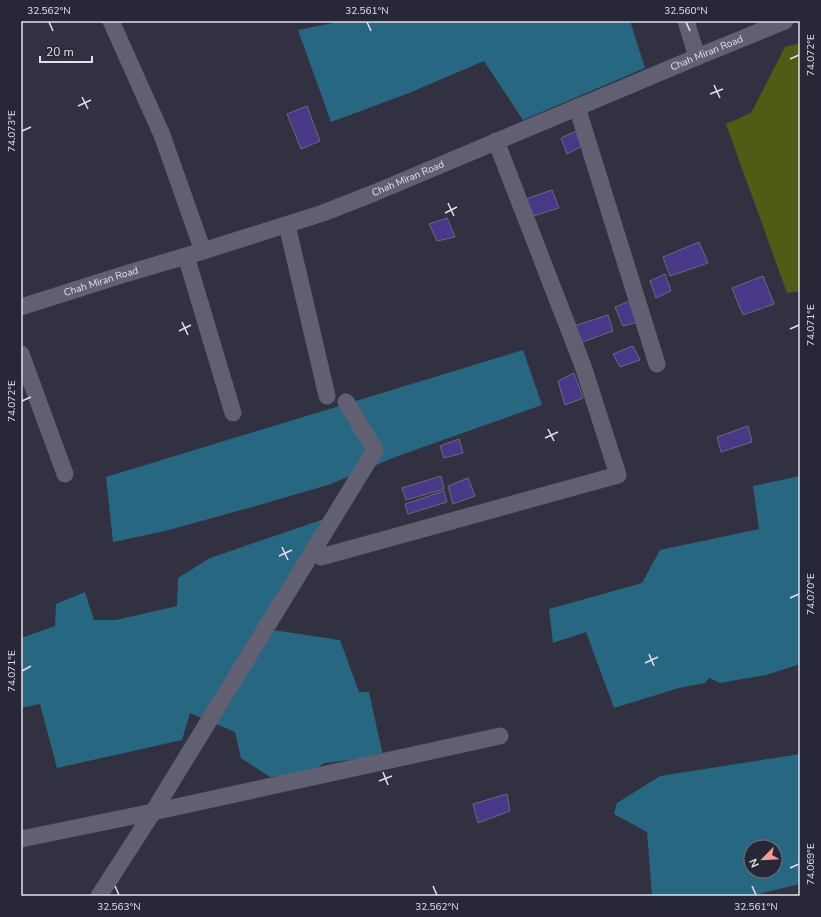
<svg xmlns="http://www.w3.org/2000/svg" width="821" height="917" font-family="'Nunito Sans',sans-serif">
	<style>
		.green { fill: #4e5c16 }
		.water { fill: #286782; fill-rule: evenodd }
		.building { fill: #483887; stroke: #6a697c }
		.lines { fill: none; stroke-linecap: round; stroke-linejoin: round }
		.street { stroke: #616073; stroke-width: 17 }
		.ticks { fill: none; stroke: #e1e1eb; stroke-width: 1.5 }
		.labels { text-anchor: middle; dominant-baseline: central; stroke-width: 4; stroke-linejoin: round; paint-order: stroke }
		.street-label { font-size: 10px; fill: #e1e1eb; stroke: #282737 }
		.neatline { fill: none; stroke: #e1e1eb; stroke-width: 1.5 }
		.ticks-label { font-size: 10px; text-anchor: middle; fill: #e1e1eb }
	</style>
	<rect width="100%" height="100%" fill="#323141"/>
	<polygon class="green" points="800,43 800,291 787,293 726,124 751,113 785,47"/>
	<g class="water">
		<polygon points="333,21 630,21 645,68 523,120 484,61 409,93 331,122 298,30 333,23"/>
		<polygon points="523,350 542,405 398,456 331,484 263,504 165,531 113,542 106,477"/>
		<polygon points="800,476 800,664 766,675 720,683 709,678 705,683 679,688 614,708 586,632 553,643 549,609 642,583 660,550 759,529 753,486"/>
		<polygon points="324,519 259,628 340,640 359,692 369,692 383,756 325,763 308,773 270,777 241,758 235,732 190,713 182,740 57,768 40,704 21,708 21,638 55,626 56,604 85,592 94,620 116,620 177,606 178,578 210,558"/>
		<path d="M800 754V884L750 896H652L647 832 614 814 617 803 660 776ZM751 847H775V871H751Z"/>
	</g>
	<g class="building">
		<polygon points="307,106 320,141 301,149 287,114"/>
		<polygon points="576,131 582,146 567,154 561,138"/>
		<polygon points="552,190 559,208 530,217 523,200"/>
		<polygon points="447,218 455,237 437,241 429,224"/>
		<polygon points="699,242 708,263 670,276 663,257"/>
		<polygon points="665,274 671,291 656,298 650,281"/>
		<polygon points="763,276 774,304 743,315 732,288"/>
		<polygon points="630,301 638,322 623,326 615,307"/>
		<polygon points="608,315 613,331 577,344 571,327"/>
		<polygon points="633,346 640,360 620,367 613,354"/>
		<polygon points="574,373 583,398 565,405 558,381"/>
		<polygon points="748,426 752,442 721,452 717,437"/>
		<polygon points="459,439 463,453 444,458 440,446"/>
		<polygon points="441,476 444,489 406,500 402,488"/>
		<polygon points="468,478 475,496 453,504 448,486"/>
		<polygon points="444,491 447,502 408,514 405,504"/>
		<polygon points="507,794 510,811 478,823 473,804"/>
	</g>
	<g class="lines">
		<g class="street">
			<polyline points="111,21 162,135 203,251"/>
			<polyline points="686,21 697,57"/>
			<polyline points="577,107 657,364"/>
			<polyline points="287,225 327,396"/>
			<polyline points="186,256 233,413"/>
			<path id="s1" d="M21 307 125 274 203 251 323 213 374 193 697 57 785 21"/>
			<polyline points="21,354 65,474"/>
			<polyline points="321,557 618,475 583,366 496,141"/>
			<polyline points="21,839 153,812 500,736"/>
			<polyline points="99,896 153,812 375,450 346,402"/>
		</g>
	</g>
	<path class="ticks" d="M49 22 53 31M367 22 371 31M686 22 690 31M790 59 799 55M714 85 720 98M710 94 723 89M82 97 88 109M78 106 91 100M22 131 31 127M448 203 454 216M445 213 457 207M182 322 188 335M790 329 799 325M179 331 191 325M22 401 31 397M548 429 554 441M545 438 558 432M282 547 288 560M279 556 292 550M790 598 799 594M649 654 654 666M645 663 658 657M22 671 31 666M383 772 388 785M379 781 392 776M790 868 799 864M115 886 119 895M433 886 437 895M752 886 756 895"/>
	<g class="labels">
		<g class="street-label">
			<text stroke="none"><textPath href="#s1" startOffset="732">Chah Miran Road</textPath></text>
			<text stroke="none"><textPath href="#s1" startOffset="408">Chah Miran Road</textPath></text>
			<text stroke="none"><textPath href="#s1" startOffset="84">Chah Miran Road</textPath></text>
		</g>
	</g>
	<rect width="821" height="917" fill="none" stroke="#282737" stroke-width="44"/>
	<g transform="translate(763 859) rotate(246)"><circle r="19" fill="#282737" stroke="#72717f"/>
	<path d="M0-3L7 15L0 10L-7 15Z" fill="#f59c96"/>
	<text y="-6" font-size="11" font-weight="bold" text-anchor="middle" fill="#e1e1eb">N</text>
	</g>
	<path d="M40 56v6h52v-6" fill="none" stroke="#e1e1eb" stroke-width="2"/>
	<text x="46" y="56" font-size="12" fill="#e1e1eb" stroke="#282737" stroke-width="3" paint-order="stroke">20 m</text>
	<rect x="22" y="22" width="777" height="873" class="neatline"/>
	<g class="ticks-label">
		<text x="49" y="14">32.562°N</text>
		<text x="367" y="14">32.561°N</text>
		<text x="686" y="14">32.560°N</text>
		<text transform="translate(810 55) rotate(-90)" y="4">74.072°E</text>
		<text transform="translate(11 131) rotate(-90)" y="4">74.073°E</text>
		<text transform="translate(810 325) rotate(-90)" y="4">74.071°E</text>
		<text transform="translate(11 401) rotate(-90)" y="4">74.072°E</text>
		<text transform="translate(810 594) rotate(-90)" y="4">74.070°E</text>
		<text transform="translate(11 671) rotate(-90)" y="4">74.071°E</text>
		<text transform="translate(810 864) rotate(-90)" y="4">74.069°E</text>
		<text x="119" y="910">32.563°N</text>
		<text x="437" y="910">32.562°N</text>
		<text x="756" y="910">32.561°N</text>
	</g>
</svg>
